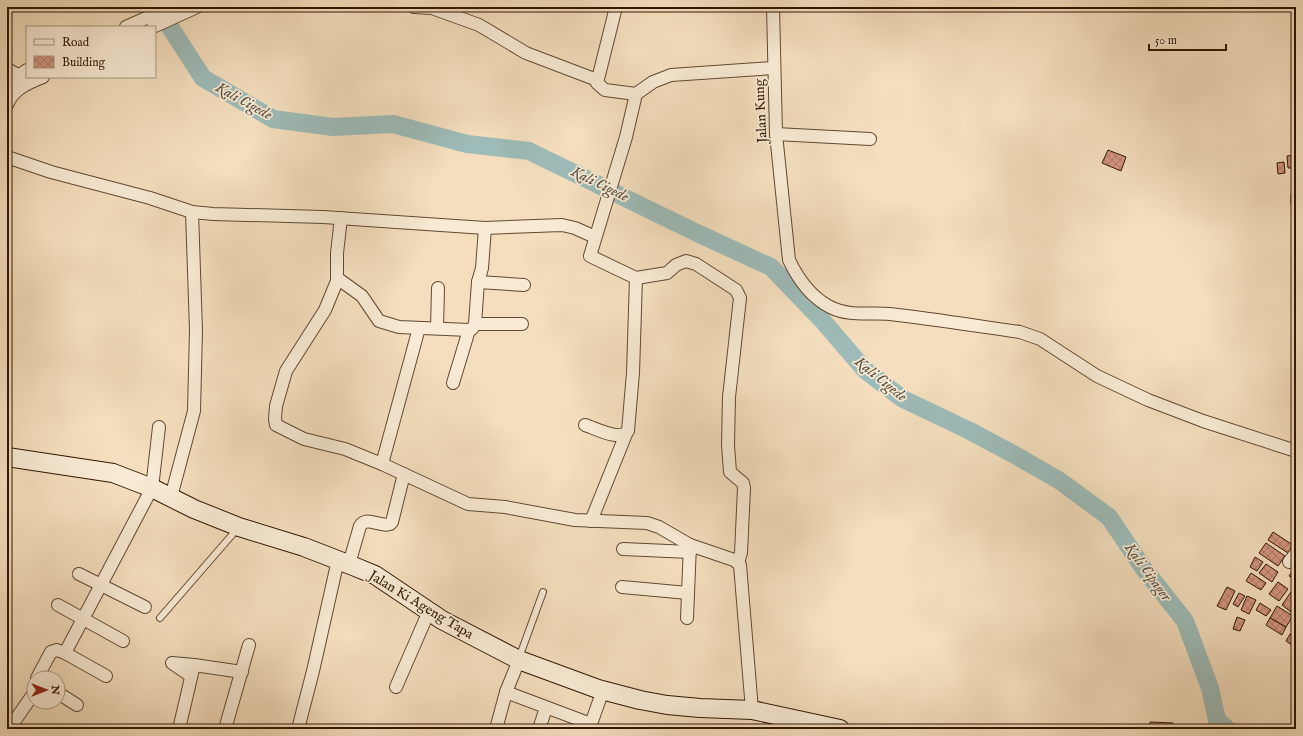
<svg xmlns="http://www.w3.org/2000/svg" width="1303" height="736" font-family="'IM FELL English',serif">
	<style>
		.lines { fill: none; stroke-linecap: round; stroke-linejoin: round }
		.river { stroke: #9dbbb8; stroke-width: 18 }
		.building { fill: url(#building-cross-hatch); stroke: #301602 }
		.lane-casing { stroke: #614831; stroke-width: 8 }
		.street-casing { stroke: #614831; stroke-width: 14 }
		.secondary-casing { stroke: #301602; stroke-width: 20 }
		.lane { stroke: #f8ead4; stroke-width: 6 }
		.street { stroke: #f8ead4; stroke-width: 12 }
		.secondary { stroke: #f8ead4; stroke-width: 18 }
		.labels { text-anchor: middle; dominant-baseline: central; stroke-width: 3.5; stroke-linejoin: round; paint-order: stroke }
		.street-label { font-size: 14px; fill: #301602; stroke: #f8ead4 }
		.water-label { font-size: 15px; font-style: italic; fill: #565042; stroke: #f8ead4 }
	</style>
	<defs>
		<pattern id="building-cross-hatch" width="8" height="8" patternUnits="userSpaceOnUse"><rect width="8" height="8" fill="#d49680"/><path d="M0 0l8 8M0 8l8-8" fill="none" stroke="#ac7967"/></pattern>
	</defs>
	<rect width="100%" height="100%" fill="#f4debd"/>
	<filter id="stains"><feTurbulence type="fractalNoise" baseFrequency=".005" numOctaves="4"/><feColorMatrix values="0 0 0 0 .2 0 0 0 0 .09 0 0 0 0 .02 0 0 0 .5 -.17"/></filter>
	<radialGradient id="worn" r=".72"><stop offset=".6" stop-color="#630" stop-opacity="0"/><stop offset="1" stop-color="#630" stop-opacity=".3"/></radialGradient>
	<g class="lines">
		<polyline class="river" points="157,7 203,78 273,119 333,127 393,124 467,144 529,151 697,233 771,267 822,320 865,370 903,399 970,431 1015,455 1060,481 1109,517 1144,569 1185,621 1210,688 1217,720 1227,729"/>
	</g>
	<g class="building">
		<polygon points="1108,150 1126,157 1121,171 1102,163"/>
		<polygon points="1295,155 1296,168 1288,168 1287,156"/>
		<polygon points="1284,162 1285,173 1278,174 1277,163"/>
		<polygon points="1292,170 1296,170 1296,176 1293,176"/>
		<polygon points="1291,194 1296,195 1296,206 1291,205"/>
		<rect x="1293" y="210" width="3" height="11"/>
		<polygon points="1273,532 1293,545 1288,553 1268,540"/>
		<polygon points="1266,543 1285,556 1278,566 1259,553"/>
		<polygon points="1255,557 1263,562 1257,571 1250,567"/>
		<polygon points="1266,564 1278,572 1272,582 1259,573"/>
		<polygon points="1294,569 1296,571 1296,580 1289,576"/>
		<polygon points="1251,573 1266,583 1261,590 1246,581"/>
		<polygon points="1278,582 1288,589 1279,601 1269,594"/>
		<polygon points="1227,587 1235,591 1226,610 1217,606"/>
		<polygon points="1291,592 1296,596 1296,606 1291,612 1282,605"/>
		<polygon points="1239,593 1245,596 1238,607 1233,604"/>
		<polygon points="1247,596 1256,600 1249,614 1241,610"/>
		<polygon points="1260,603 1271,610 1266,616 1256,610"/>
		<polygon points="1277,606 1293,616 1286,627 1270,618"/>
		<polygon points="1237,617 1245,620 1240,631 1233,629"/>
		<polygon points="1270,618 1286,627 1282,635 1266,625"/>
		<polygon points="1296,624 1296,634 1291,631"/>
		<polygon points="1290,634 1296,638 1296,648 1286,641"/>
		<polygon points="1150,722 1173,723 1172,729 1149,729"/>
	</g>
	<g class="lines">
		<defs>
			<g id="lane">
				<polyline points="160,618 238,528"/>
				<polyline points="519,658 543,592"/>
			</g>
			<g id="street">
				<polyline points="414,7 432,8 479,25 526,53 597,80"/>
				<polyline points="616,7 597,83 605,90 636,94"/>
				<path d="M773 7 776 134 789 260C798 279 811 297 830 307 850 317 869 312 890 314 933 319 977 326 1020 332L1040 339 1097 376 1148 400 1203 421 1296 451"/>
				<polyline points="126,27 171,7"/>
				<polyline points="153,27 197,7"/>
				<polyline points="7,69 18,75"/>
				<polyline points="7,84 27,70"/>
				<path d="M7 105C13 89 28 83 43 77"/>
				<polyline points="776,134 870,139"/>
				<polyline points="7,157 51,172 150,198 192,212 213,214 323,217 485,228 562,225 575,228 595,237"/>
				<polyline points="341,218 337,253 337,281 325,310 286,371 276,406 275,419 276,425 304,439 345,449 382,464 468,504 505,507 575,520 647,523 659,527 690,545 734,560 740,565 752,710"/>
				<polyline points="337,278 362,296 379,321 399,327 469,330 472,329 475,324 522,324"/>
				<polyline points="478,282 524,285"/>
				<polyline points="475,324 478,282 482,268 485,228"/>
				<polyline points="437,328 438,288"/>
				<polyline points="453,383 469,330"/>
				<path d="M585 425C595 428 620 442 628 431L633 373 636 278"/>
				<polyline points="382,464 419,328"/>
				<polyline points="171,497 194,411 196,330 192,212"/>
				<polyline points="591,521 626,434"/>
				<polyline points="623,549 690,552"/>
				<polyline points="738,562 741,553 744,488 743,483 730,472 728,445 729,397 740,298 736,290 696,264 686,261 676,265 667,273 636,278 590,256 626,137 636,94 653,82 671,75 773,68"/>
				<polyline points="1289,562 1296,553"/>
				<path d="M349 564 360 526C367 515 380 528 390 524L392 522 404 474"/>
				<polyline points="79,574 145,607"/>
				<polyline points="622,587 688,593"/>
				<polyline points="58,605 123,641"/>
				<polyline points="687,618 690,545"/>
				<polyline points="65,653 106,676"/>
				<polyline points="191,676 172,663 194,665"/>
				<polyline points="37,678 51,652 57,650 65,653 152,488 159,427"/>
				<polyline points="396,687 429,611"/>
				<polyline points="506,692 591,724 603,690"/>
				<polyline points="58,693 77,705"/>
				<polyline points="9,729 34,693"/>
				<polyline points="179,729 194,665 242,672"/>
				<polyline points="225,729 249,645"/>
				<polyline points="298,729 313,671 338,560"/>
				<polyline points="496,729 506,692 519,660"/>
				<polyline points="539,729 546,708"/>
			</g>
			<polyline id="secondary" points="7,457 113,473 152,488 194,509 239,527 304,547 353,566 375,575 442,620 519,660 598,689 640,700 667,705 700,708 752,710 840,729"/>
		</defs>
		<use href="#lane" class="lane-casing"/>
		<use href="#street" class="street-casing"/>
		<use href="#secondary" class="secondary-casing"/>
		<use href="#lane" class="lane"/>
		<use href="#street" class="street"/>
		<use href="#secondary" class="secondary"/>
	</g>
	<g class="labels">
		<g class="street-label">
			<text transform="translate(761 111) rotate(-93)">Jalan Kung</text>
			<text transform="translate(421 605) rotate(31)">Jalan Ki Ageng Tapa</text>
		</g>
		<g class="water-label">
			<text transform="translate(244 101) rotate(29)">Kali Cigede</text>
			<text transform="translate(600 184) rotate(26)">Kali Cigede</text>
			<text transform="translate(881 379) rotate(39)">Kali Cigede</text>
			<text transform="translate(1148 572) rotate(54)">Kali Cipager</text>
		</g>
	</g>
	<rect width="1303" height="736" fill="none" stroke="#f4debd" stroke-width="24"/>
	<rect x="8" y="8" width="1287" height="720" fill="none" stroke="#301602" stroke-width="2"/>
	<rect x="12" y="12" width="1279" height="712" fill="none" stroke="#301602"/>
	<rect x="26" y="26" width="130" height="52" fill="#f8ead4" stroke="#a89580"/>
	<rect x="34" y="39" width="20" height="6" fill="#f8ead4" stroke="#a89580"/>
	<text x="62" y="46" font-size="12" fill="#301602">Road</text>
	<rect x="34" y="56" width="20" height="12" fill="url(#building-cross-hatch)" stroke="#a89580"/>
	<text x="62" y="66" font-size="12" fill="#301602">Building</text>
	<g transform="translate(46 690) rotate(90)"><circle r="19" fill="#f8ead4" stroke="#a89580"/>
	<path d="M0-3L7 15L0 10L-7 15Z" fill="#8f2418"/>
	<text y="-6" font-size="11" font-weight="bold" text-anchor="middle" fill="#301602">N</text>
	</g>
	<path d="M1149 44v6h77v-6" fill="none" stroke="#301602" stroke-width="2"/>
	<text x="1155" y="44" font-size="12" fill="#301602" stroke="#f8ead4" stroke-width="3" paint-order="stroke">50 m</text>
	<rect width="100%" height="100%" filter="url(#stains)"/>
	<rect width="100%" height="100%" fill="url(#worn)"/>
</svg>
